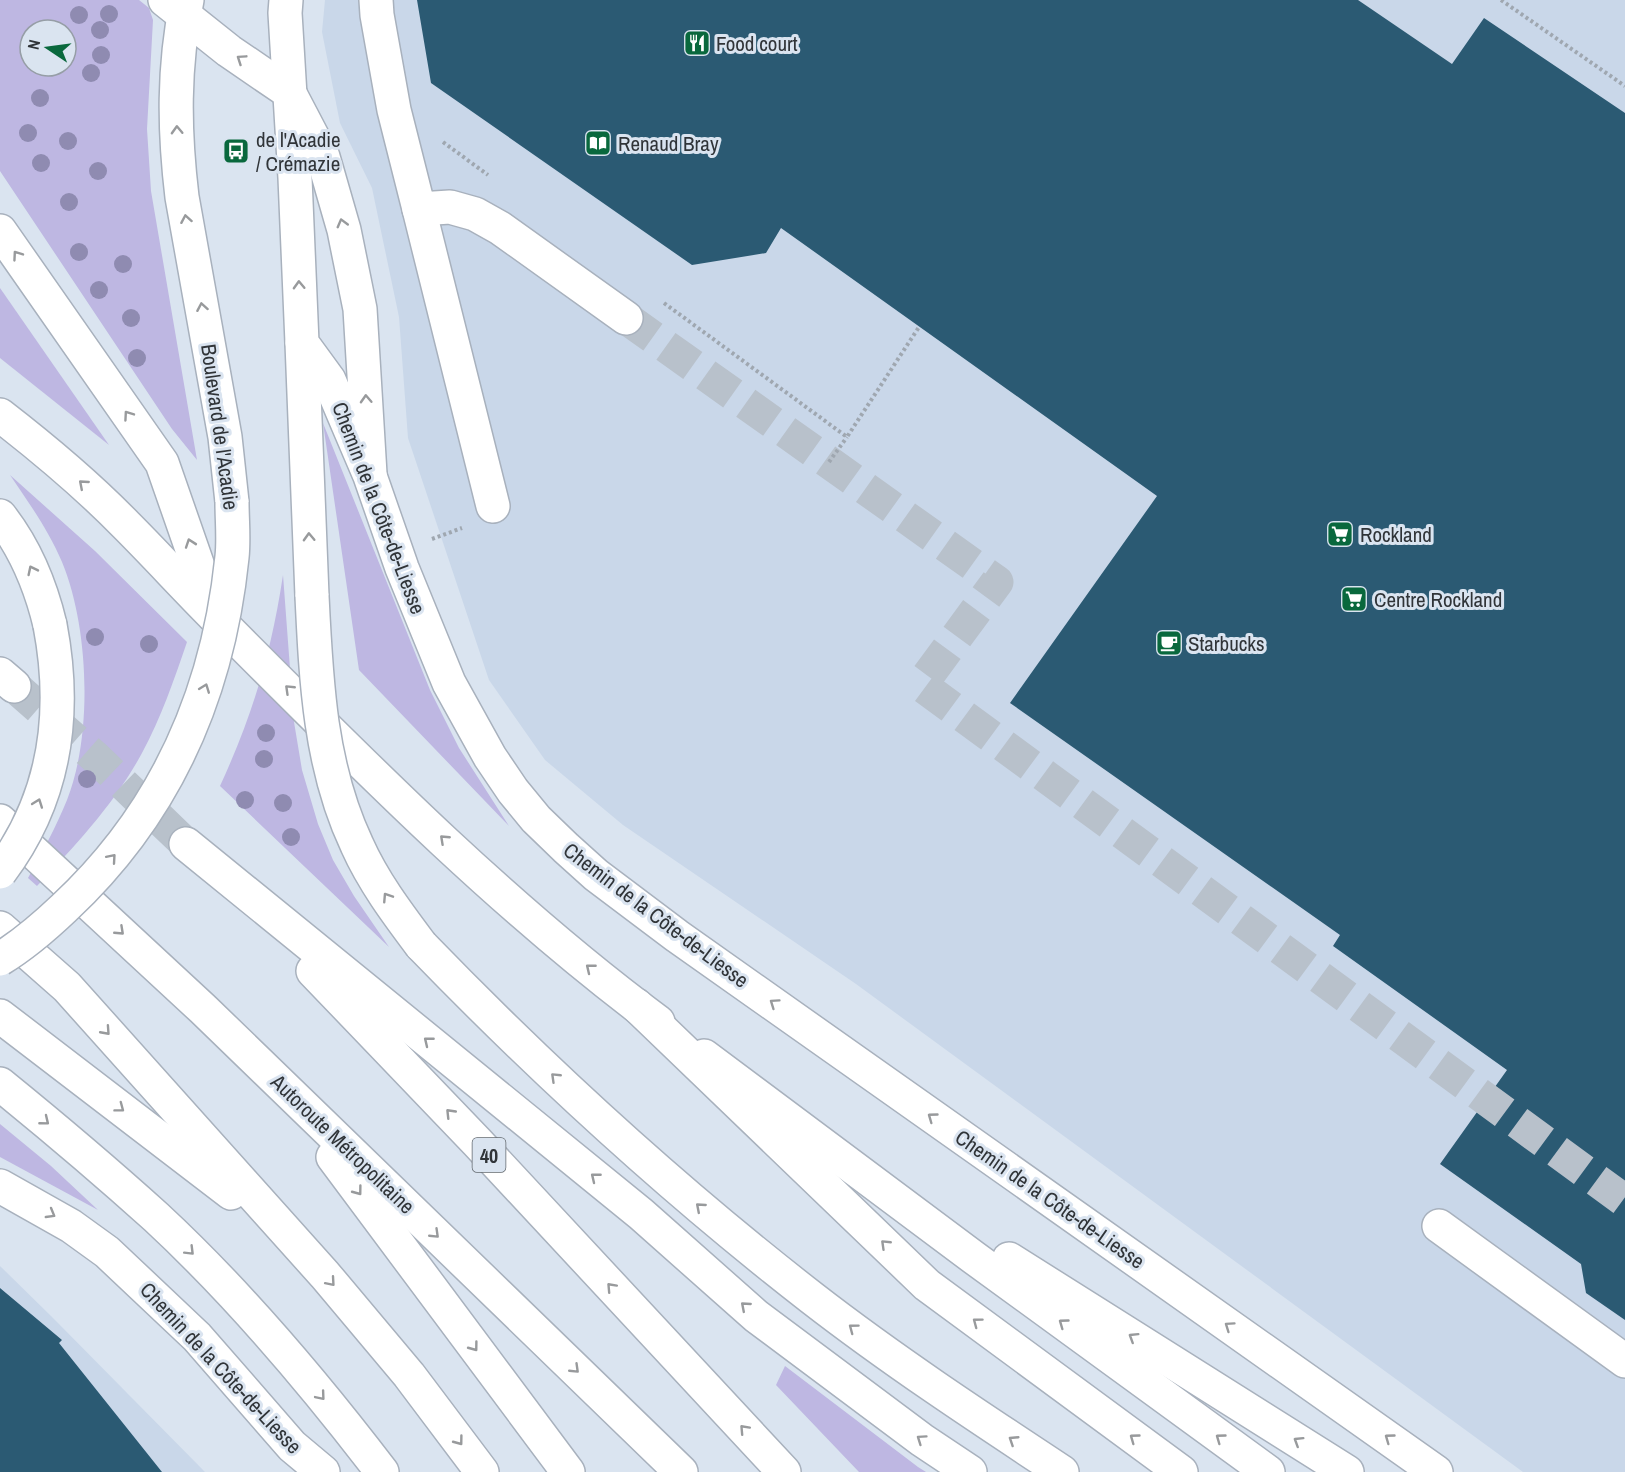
<svg xmlns="http://www.w3.org/2000/svg" width="1625" height="1472" font-family="'Archivo Narrow',sans-serif">
	<style>
		.built { fill: #c9d7e9 }
		.green { fill: #beb7e2; fill-rule: evenodd }
		.building { fill: #2b5a73 }
		.lines { fill: none; stroke-linecap: round; stroke-linejoin: round }
		.minor-tunnel { stroke: #b8c1cb; stroke-width: 33; stroke-dasharray: 33 16; stroke-linecap: butt }
		.highway-tunnel { stroke: #b8c1cb; stroke-width: 33; stroke-dasharray: 33 16; stroke-linecap: butt }
		.minor-casing { stroke: #a8b1bd; stroke-width: 36 }
		.major-casing { stroke: #a8b1bd; stroke-width: 36 }
		.highway-casing { stroke: #a8b1bd; stroke-width: 36 }
		.path { stroke: #9fa7b0; stroke-width: 4; stroke-dasharray: 3 3; stroke-linecap: butt }
		.minor { stroke: #fff; stroke-width: 33 }
		.major { stroke: #fff; stroke-width: 33 }
		.highway { stroke: #fff; stroke-width: 33 }
		.major-bridge-casing { stroke: #a8b1bd; stroke-width: 36; stroke-linecap: butt }
		.highway-bridge-casing { stroke: #a8b1bd; stroke-width: 36; stroke-linecap: butt }
		.major-bridge { stroke: #fff; stroke-width: 33 }
		.highway-bridge { stroke: #fff; stroke-width: 33 }
		.tree { fill: #8f8bb1 }
		.oneway { stroke: #989a9c }
		.labels { text-anchor: middle; dominant-baseline: central; stroke-width: 6; stroke-linejoin: round; paint-order: stroke }
		.shield { fill: #dae4f0; stroke: #63696f; stroke-width: 1.5 }
		.shield-label { font-size: 20px; font-weight: bold; fill: #303438 }
		.poi-label { font-size: 21px; fill: #303438; stroke: #dae4f0; text-anchor: start }
		.street-label { font-size: 21px; fill: #303438; stroke: #dae4f0 }
	</style>
	<rect width="100%" height="100%" fill="#dae4f0"/>
	<g class="built">
		<polygon points="325,0 1625,0 1625,1472 1523,1472 856,984 623,825 545,760 489,680 408,438 399,317 372,188 340,123 322,32"/>
		<polygon points="0,1266 53,1318 205,1472 0,1472"/>
	</g>
	<g class="green">
		<path d="M0 0H139L149 8 153 20 147 129 151 191 197 460 172 429 0 171ZM30 30H66V66H30Z"/>
		<polygon points="0,288 109,445 0,358"/>
		<polygon points="323,423 430,690 459,748 509,826 359,670"/>
		<path d="M10 475 95 551 187 642C174 680 161 718 142 753 115 803 76 845 37 886L28 878C42 853 56 827 67 800 93 734 89 627 62 562 49 531 29 503 10 475Z"/>
		<path d="M283 575 294 722 302 770 318 824 333 860 354 896 389 947 220 786C253 714 271 654 283 575Z"/>
		<polygon points="0,1124 51,1166 98,1210 0,1157"/>
		<polygon points="785,1366 918,1467 926,1472 859,1472 776,1385"/>
	</g>
	<g class="building">
		<polygon points="417,0 1358,0 1452,64 1484,18 1625,113 1625,1320 1586,1293 1581,1264 1440,1164 1507,1070 1333,946 1340,935 1010,703 1157,496 781,228 766,253 692,265 431,83"/>
		<polygon points="0,1288 62,1340 59,1343 162,1472 0,1472"/>
	</g>
	<g class="lines">
		<polyline class="minor-tunnel" points="626,318 997,582 921,685 1625,1201"/>
		<polyline class="highway-tunnel" points="14,686 95,757 186,844"/>
		<defs>
			<g id="minor">
				<polyline points="165,0 229,51 289,92 323,157 344,230 360,309 370,474"/>
				<polyline points="376,0 377,15 394,110 419,209 450,207 475,214 500,228 626,318"/>
				<polyline points="419,209 493,506"/>
				<polyline points="1439,1226 1625,1361"/>
			</g>
			<g id="major">
				<path d="M187 0C173 67 174 130 182 197L225 437 232 502"/>
				<polyline points="286,0 285,13 295,178 302,343 329,380 370,476 402,568 449,683 490,757 513,791 536,819 566,848 596,875 677,936 1436,1472"/>
				<path d="M0 415C44 449 87 485 126 525 157 556 186 588 217 619 356 758 500 905 658 1022"/>
				<path d="M0 516C25 548 41 587 50 625"/>
				<polyline points="704,1056 973,1257 1268,1472"/>
				<path d="M0 1084C53 1127 105 1171 156 1217 238 1293 314 1383 382 1472"/>
				<polyline points="0,1186 71,1226 107,1252 197,1337 292,1446 323,1472"/>
				<polyline points="1009,1259 1347,1472"/>
			</g>
			<g id="highway">
				<polyline points="0,231 162,463 216,618"/>
				<polyline points="302,343 312,596"/>
				<polyline points="0,674 14,686"/>
				<polyline points="0,821 203,1009 681,1472"/>
				<polyline points="186,844 641,1214 756,1316 922,1440 970,1472"/>
				<polyline points="0,928 67,987 325,1275 409,1375 482,1472"/>
				<path d="M421 945C543 1071 673 1190 812 1298 892 1360 977 1416 1062 1472"/>
				<polyline points="313,971 477,1142 784,1472"/>
				<polyline points="636,1005 927,1285 1181,1472"/>
				<polyline points="0,1016 231,1193"/>
				<polyline points="333,1157 568,1472"/>
			</g>
		</defs>
		<use href="#minor" class="minor-casing"/>
		<use href="#major" class="major-casing"/>
		<use href="#highway" class="highway-casing"/>
		<g class="path">
			<polyline points="1501,0 1625,86"/>
			<polyline points="443,142 488,175"/>
			<polyline points="664,303 847,437 919,327"/>
			<polyline points="829,462 847,437"/>
			<polyline points="432,539 462,528"/>
		</g>
		<use href="#minor" class="minor"/>
		<use href="#major" class="major"/>
		<use href="#highway" class="highway"/>
		<defs>
			<g id="major-bridge">
				<path d="M0 872C55 799 67 714 50 625"/>
				<path d="M0 959C23 945 44 927 64 908 165 814 218 694 232 557 234 539 232 521 232 502"/>
			</g>
			<path id="highway-bridge" d="M312 596C316 681 320 767 357 845 373 881 397 913 421 945"/>
		</defs>
		<use href="#major-bridge" class="major-bridge-casing"/>
		<use href="#highway-bridge" class="highway-bridge-casing"/>
		<use href="#major-bridge" class="major-bridge"/>
		<use href="#highway-bridge" class="highway-bridge"/>
	</g>
	<g class="tree">
		<circle cx="109" cy="14" r="9"/>
		<circle cx="79" cy="15" r="9"/>
		<circle cx="100" cy="30" r="9"/>
		<circle cx="101" cy="55" r="9"/>
		<circle cx="91" cy="73" r="9"/>
		<circle cx="40" cy="98" r="9"/>
		<circle cx="28" cy="133" r="9"/>
		<circle cx="68" cy="141" r="9"/>
		<circle cx="41" cy="163" r="9"/>
		<circle cx="98" cy="171" r="9"/>
		<circle cx="69" cy="202" r="9"/>
		<circle cx="79" cy="252" r="9"/>
		<circle cx="123" cy="264" r="9"/>
		<circle cx="99" cy="290" r="9"/>
		<circle cx="131" cy="318" r="9"/>
		<circle cx="137" cy="358" r="9"/>
		<circle cx="95" cy="637" r="9"/>
		<circle cx="149" cy="644" r="9"/>
		<circle cx="266" cy="733" r="9"/>
		<circle cx="264" cy="759" r="9"/>
		<circle cx="87" cy="779" r="9"/>
		<circle cx="245" cy="800" r="9"/>
		<circle cx="283" cy="803" r="9"/>
		<circle cx="291" cy="837" r="9"/>
	</g>
	<defs><path id="oneway-chevron" d="M-2-3.5L2.5 0L-2 3.5" fill="none" stroke-width="1.6" stroke-linecap="round" stroke-linejoin="round" transform="scale(1.5)"/></defs>
	<g class="oneway">
		<use href="#oneway-chevron" transform="translate(241 59) rotate(-146)"/>
		<use href="#oneway-chevron" transform="translate(177 130) rotate(-92)"/>
		<use href="#oneway-chevron" transform="translate(186 219) rotate(-100)"/>
		<use href="#oneway-chevron" transform="translate(342 223) rotate(-105)"/>
		<use href="#oneway-chevron" transform="translate(17 255) rotate(-125)"/>
		<use href="#oneway-chevron" transform="translate(299 285) rotate(-92)"/>
		<use href="#oneway-chevron" transform="translate(202 307) rotate(-100)"/>
		<use href="#oneway-chevron" transform="translate(366 399) rotate(-93)"/>
		<use href="#oneway-chevron" transform="translate(128 415) rotate(-125)"/>
		<use href="#oneway-chevron" transform="translate(83 484) rotate(-139)"/>
		<use href="#oneway-chevron" transform="translate(309 537) rotate(-92)"/>
		<use href="#oneway-chevron" transform="translate(190 543) rotate(-109)"/>
		<use href="#oneway-chevron" transform="translate(32 570) rotate(-116)"/>
		<use href="#oneway-chevron" transform="translate(205 688) rotate(-69)"/>
		<use href="#oneway-chevron" transform="translate(289 689) rotate(-136)"/>
		<use href="#oneway-chevron" transform="translate(38 803) rotate(-70)"/>
		<use href="#oneway-chevron" transform="translate(444 839) rotate(-137)"/>
		<use href="#oneway-chevron" transform="translate(112 858) rotate(-49)"/>
		<use href="#oneway-chevron" transform="translate(387 897) rotate(-123)"/>
		<use href="#oneway-chevron" transform="translate(120 931) rotate(43)"/>
		<use href="#oneway-chevron" transform="translate(590 968) rotate(-141)"/>
		<use href="#oneway-chevron" transform="translate(774 1003) rotate(-145)"/>
		<use href="#oneway-chevron" transform="translate(106 1031) rotate(48)"/>
		<use href="#oneway-chevron" transform="translate(428 1041) rotate(-141)"/>
		<use href="#oneway-chevron" transform="translate(555 1077) rotate(-136)"/>
		<use href="#oneway-chevron" transform="translate(120 1108) rotate(37)"/>
		<use href="#oneway-chevron" transform="translate(450 1113) rotate(-134)"/>
		<use href="#oneway-chevron" transform="translate(932 1117) rotate(-144)"/>
		<use href="#oneway-chevron" transform="translate(45 1121) rotate(39)"/>
		<use href="#oneway-chevron" transform="translate(595 1177) rotate(-141)"/>
		<use href="#oneway-chevron" transform="translate(358 1191) rotate(53)"/>
		<use href="#oneway-chevron" transform="translate(700 1207) rotate(-139)"/>
		<use href="#oneway-chevron" transform="translate(51 1214) rotate(30)"/>
		<use href="#oneway-chevron" transform="translate(435 1234) rotate(44)"/>
		<use href="#oneway-chevron" transform="translate(885 1244) rotate(-136)"/>
		<use href="#oneway-chevron" transform="translate(190 1251) rotate(45)"/>
		<use href="#oneway-chevron" transform="translate(331 1282) rotate(49)"/>
		<use href="#oneway-chevron" transform="translate(611 1287) rotate(-133)"/>
		<use href="#oneway-chevron" transform="translate(745 1306) rotate(-139)"/>
		<use href="#oneway-chevron" transform="translate(977 1322) rotate(-143)"/>
		<use href="#oneway-chevron" transform="translate(1063 1323) rotate(-144)"/>
		<use href="#oneway-chevron" transform="translate(1229 1326) rotate(-145)"/>
		<use href="#oneway-chevron" transform="translate(853 1328) rotate(-143)"/>
		<use href="#oneway-chevron" transform="translate(1133 1337) rotate(-148)"/>
		<use href="#oneway-chevron" transform="translate(474 1347) rotate(53)"/>
		<use href="#oneway-chevron" transform="translate(575 1369) rotate(44)"/>
		<use href="#oneway-chevron" transform="translate(321 1396) rotate(50)"/>
		<use href="#oneway-chevron" transform="translate(744 1429) rotate(-133)"/>
		<use href="#oneway-chevron" transform="translate(1134 1438) rotate(-144)"/>
		<use href="#oneway-chevron" transform="translate(1220 1438) rotate(-144)"/>
		<use href="#oneway-chevron" transform="translate(1389 1438) rotate(-144)"/>
		<use href="#oneway-chevron" transform="translate(921 1439) rotate(-145)"/>
		<use href="#oneway-chevron" transform="translate(1013 1440) rotate(-147)"/>
		<use href="#oneway-chevron" transform="translate(459 1441) rotate(53)"/>
		<use href="#oneway-chevron" transform="translate(1298 1441) rotate(-148)"/>
	</g>
	<defs>
		<symbol id="restaurant-square" viewBox="-11 -11 22 22"><rect x="-9" y="-9" width="18" height="18" rx="4" fill="#09683d" stroke="#dae4f0"/><path d="M-5-6h1v4h1v-4h1v4h1v-4h1v5L-1.5 .5V6h-2V.5L-5-1ZM5-6V6H3V1.5H1.5Q1.5-4 5-6Z" fill="#fff"/></symbol>
		<symbol id="library-square" viewBox="-11 -11 22 22"><rect x="-9" y="-9" width="18" height="18" rx="4" fill="#09683d" stroke="#dae4f0"/><path d="M-6-4Q-3-5.5-.7-3.5V5Q-3 3-6 4ZM6-4Q3-5.5 .7-3.5V5Q3 3 6 4Z" fill="#fff"/></symbol>
		<symbol id="bus-square" viewBox="-11 -11 22 22"><rect x="-9" y="-9" width="18" height="18" rx="4" fill="#09683d" stroke="#dae4f0"/><path d="M-5-6H5V4H4V6H2V4H-2V6H-4V4H-5ZM-3.5-4V0h7V-4ZM-3.5 1.2v1.5H-2V1.2ZM2 1.2v1.5H3.5V1.2Z" fill="#fff"/></symbol>
		<symbol id="supermarket-square" viewBox="-11 -11 22 22"><rect x="-9" y="-9" width="18" height="18" rx="4" fill="#09683d" stroke="#dae4f0"/><path d="M-6-5.5h2.5l.6 2H6L4.5 2H-2.5L-4.4-4H-6ZM-1.5 3.2a1.3 1.3 0 1 0 .1 0ZM3 3.2a1.3 1.3 0 1 0 .1 0Z" fill="#fff"/></symbol>
		<symbol id="cafe-square" viewBox="-11 -11 22 22"><rect x="-9" y="-9" width="18" height="18" rx="4" fill="#09683d" stroke="#dae4f0"/><path d="M-5.5-4.5H6V0H3Q3 3.5 0 3.5H-2.5Q-5.5 3.5-5.5 0ZM3-3.2v2h1.7v-2ZM-6 4.5H4V6H-6Z" fill="#fff"/></symbol>
	</defs>
	<g fill-rule="evenodd">
		<use href="#restaurant-square" x="682" y="28" width="30" height="30"/>
		<use href="#library-square" x="583" y="128" width="30" height="30"/>
		<use href="#bus-square" x="221" y="136" width="30" height="30"/>
		<use href="#supermarket-square" x="1325" y="519" width="30" height="30"/>
		<use href="#supermarket-square" x="1339" y="584" width="30" height="30"/>
		<use href="#cafe-square" x="1154" y="628" width="30" height="30"/>
	</g>
	<g class="labels">
		<rect class="shield" x="472.5" y="1138" width="33" height="34" rx="4.5"/>
		<g class="shield-label">
			<text x="489" y="1155">40</text>
		</g>
		<g class="poi-label">
			<text x="716" y="43">Food court</text>
			<text x="256" y="139">de l'Acadie<tspan x="256" dy="24">/ Crémazie</tspan></text>
			<text x="618" y="143">Renaud Bray</text>
			<text x="1360" y="534">Rockland</text>
			<text x="1374" y="599">Centre Rockland</text>
			<text x="1188" y="643">Starbucks</text>
		</g>
		<g class="street-label">
			<text transform="translate(220 427) rotate(82)">Boulevard de l'Acadie</text>
			<text transform="translate(379 508) rotate(69)">Chemin de la Côte-de-Liesse</text>
			<text transform="translate(656 915) rotate(37)">Chemin de la Côte-de-Liesse</text>
			<text transform="translate(343 1144) rotate(44)">Autoroute Métropolitaine</text>
			<text transform="translate(1050 1199) rotate(35)">Chemin de la Côte-de-Liesse</text>
			<text transform="translate(221 1368) rotate(47)">Chemin de la Côte-de-Liesse</text>
		</g>
	</g>
	<g transform="translate(48 48) rotate(283)"><circle r="28" fill="#dae4f0" stroke="#969ea6" stroke-width="1.5"/>
	<path d="M0-4.5L10 22L0 15L-10 22Z" fill="#09683d"/>
	<text y="-9" font-size="16" font-weight="bold" text-anchor="middle" fill="#303438">N</text>
	</g>
</svg>
